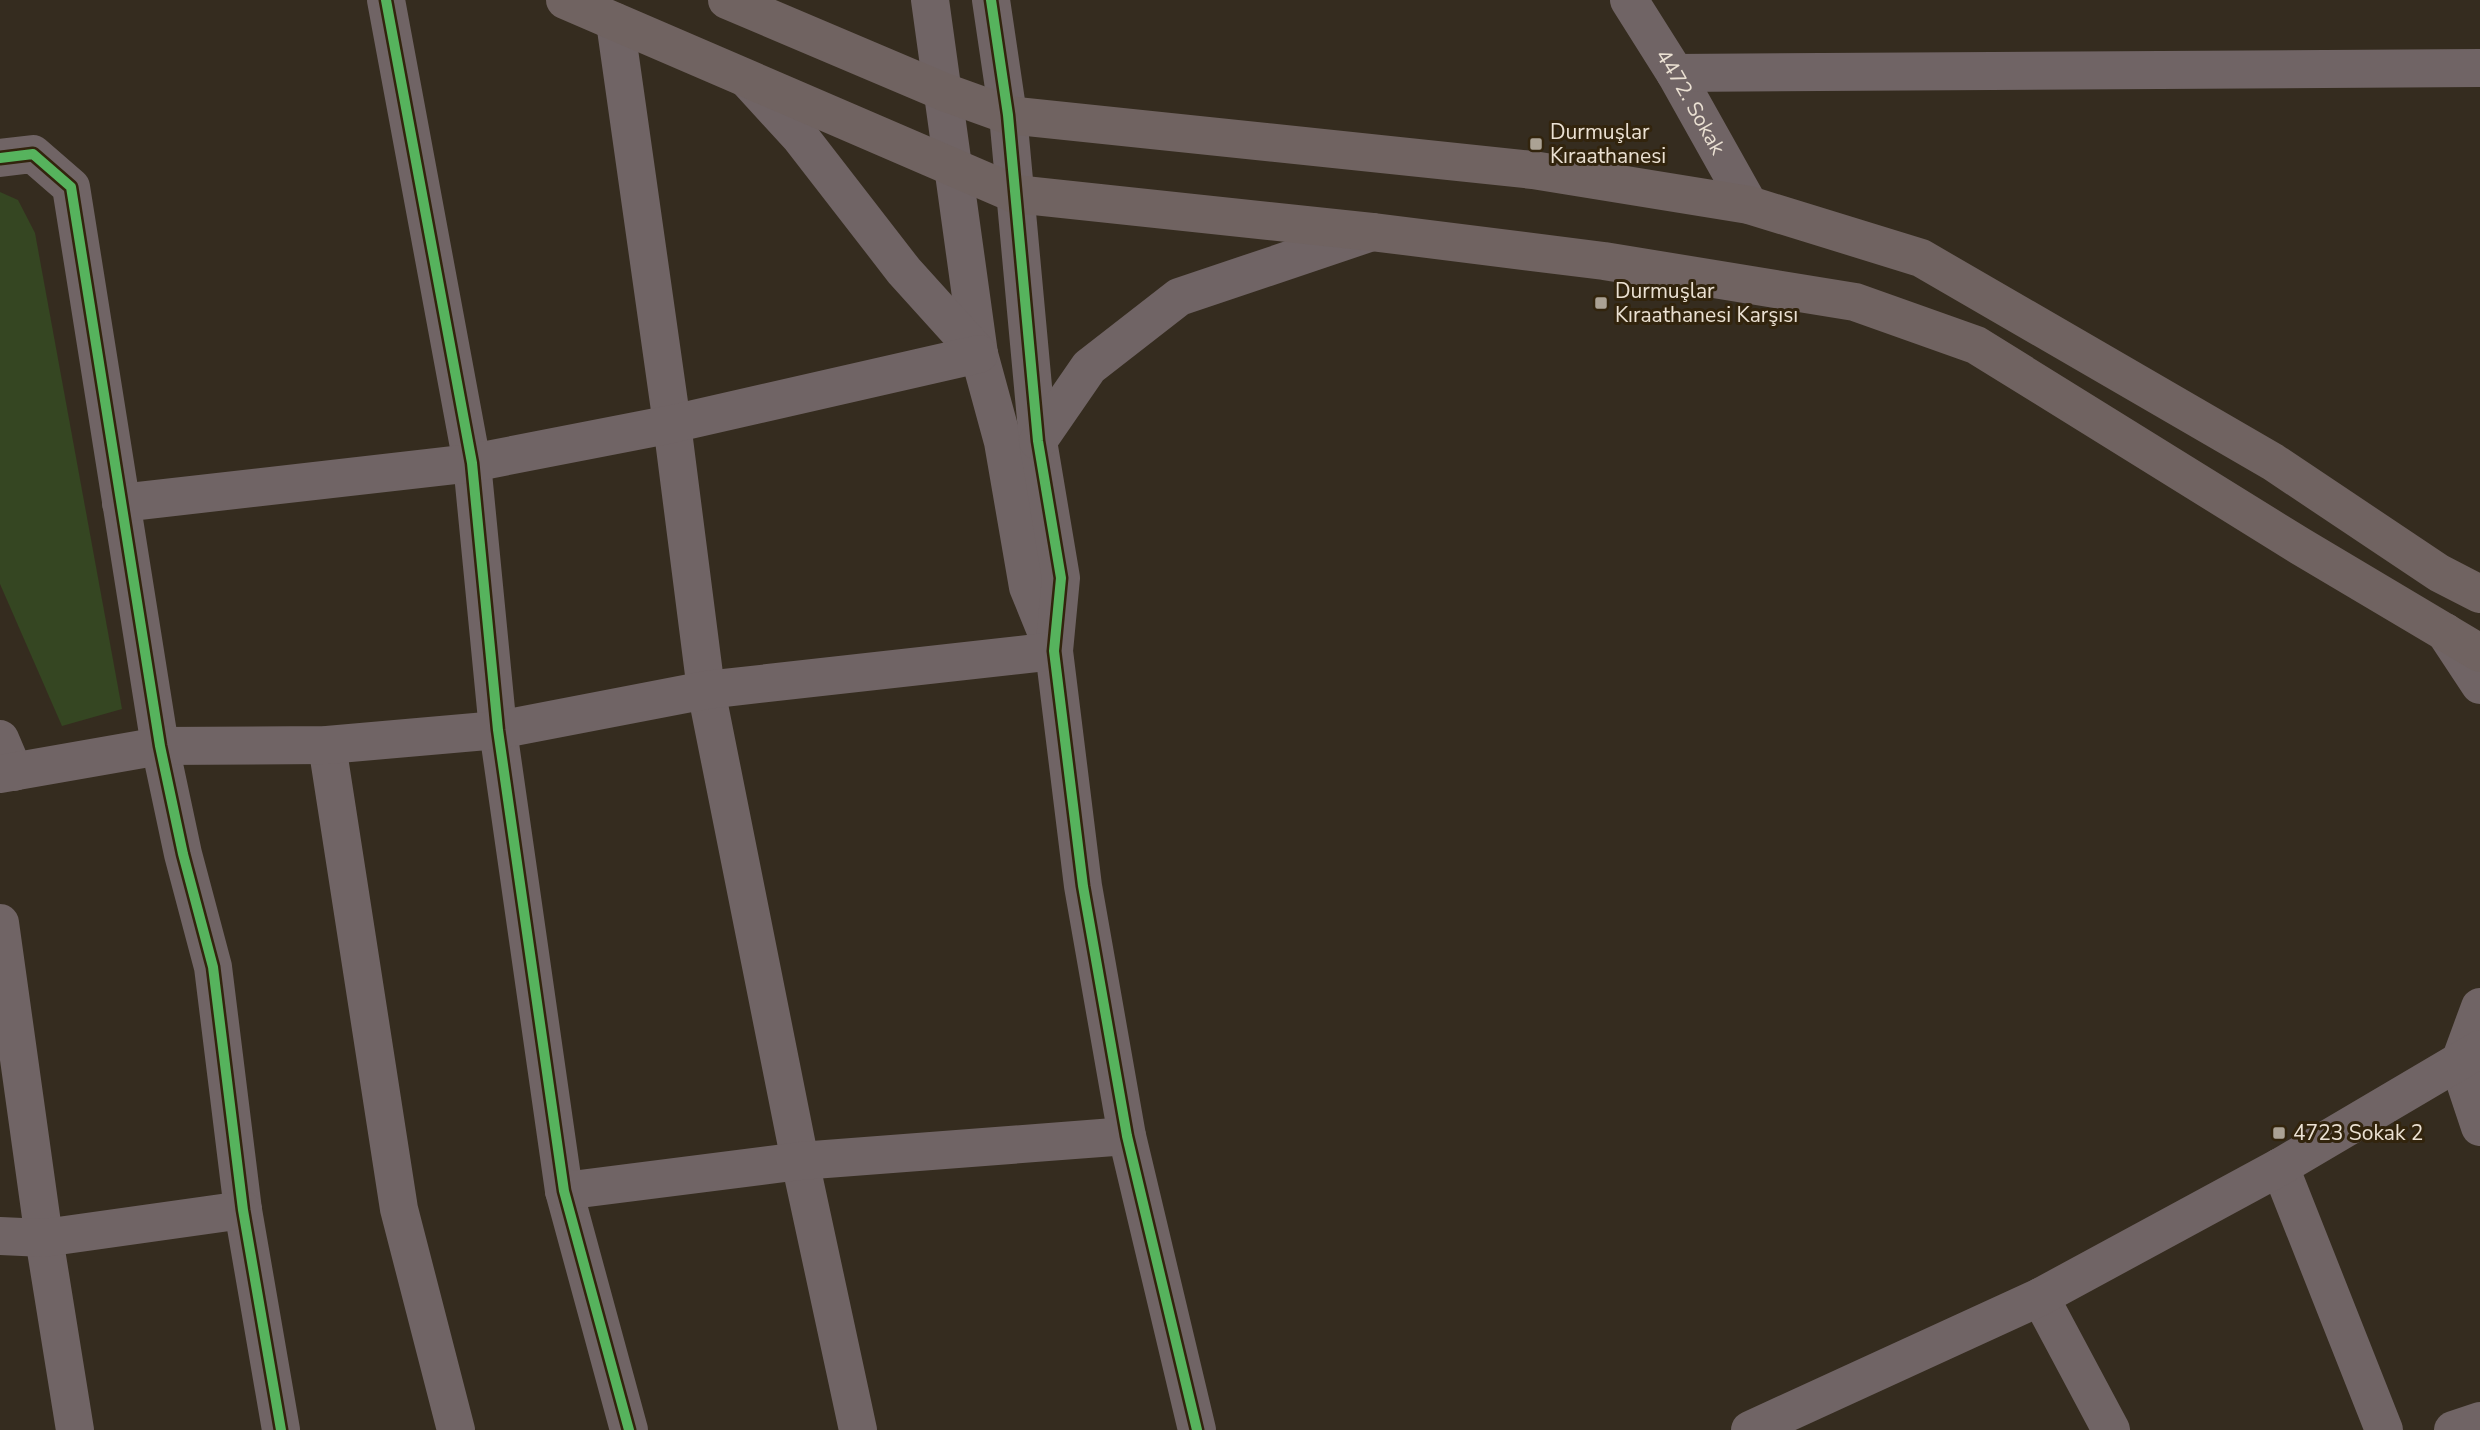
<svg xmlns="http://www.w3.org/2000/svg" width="2480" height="1430" font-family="'Nunito Sans',sans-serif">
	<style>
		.green { fill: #354622 }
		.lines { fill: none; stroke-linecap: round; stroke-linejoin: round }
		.minor { stroke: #706465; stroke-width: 38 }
		.major { stroke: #706361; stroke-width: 38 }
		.cycleway-casing { stroke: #32240d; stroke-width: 15 }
		.cycleway { stroke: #56b35d; stroke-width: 10 }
		.poi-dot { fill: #aba294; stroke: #32240d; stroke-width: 2.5 }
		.labels { text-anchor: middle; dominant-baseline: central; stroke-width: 6; stroke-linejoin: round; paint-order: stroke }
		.street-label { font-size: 21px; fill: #ebe1d3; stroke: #32240d }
		.poi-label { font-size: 21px; fill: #ebe1d3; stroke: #32240d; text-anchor: start }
	</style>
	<rect width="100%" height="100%" fill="#352c1f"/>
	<polygon class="green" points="0,192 18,200 35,233 122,709 62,726 0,584"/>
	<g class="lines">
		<g class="minor">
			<polyline points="386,0 472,463 498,730 564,1191 629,1430"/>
			<polyline points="930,0 979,354 1003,442 1028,587 1052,646"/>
			<polyline points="991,0 1008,115 1038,441 1061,578 1054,651 1083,886 1127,1136 1197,1430"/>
			<path id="s1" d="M1629 0 1675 73 1749 205"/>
			<polyline points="615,22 672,424 706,690 800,1161 858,1430"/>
			<polyline points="1675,73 2480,68"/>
			<polyline points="747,79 801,138 904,271 979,354"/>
			<polyline points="0,158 33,154 71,187 160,746 183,854 213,967 243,1210 281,1430"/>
			<polyline points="1038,441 1089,367 1179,297 1372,232"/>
			<polyline points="121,503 472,463 672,424 979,354"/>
			<polyline points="2445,632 2480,685"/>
			<polyline points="0,739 14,772"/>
			<polyline points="327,745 399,1209 456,1430"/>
			<polyline points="0,774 160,746 327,745 498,730 706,690 1054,651"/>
			<polyline points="0,923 44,1238 75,1430"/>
			<polyline points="2480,1007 2459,1064 2480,1127"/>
			<polyline points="2280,1167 2384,1430"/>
			<polyline points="564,1191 800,1161 1127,1136"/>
			<polyline points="0,1236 44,1238 243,1210"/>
			<polyline points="2040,1297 2111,1430"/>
			<polyline points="1750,1430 2040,1297 2280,1167 2480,1049"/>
			<polyline points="2453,1430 2480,1421"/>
		</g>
		<g class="major">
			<polyline points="565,0 1015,194 1372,232 1604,261 1855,302 1976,345 2300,546 2480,653"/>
			<polyline points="727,0 944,92 1008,115 1533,170 1749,205 1921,258 2273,462 2439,573 2480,594"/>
		</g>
		<defs>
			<g id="cycleway">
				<polyline points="386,0 472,463 498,730 564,1191 629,1430"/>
				<polyline points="991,0 1008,115 1038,441 1061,578 1054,651 1083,886 1127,1136 1197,1430"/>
				<polyline points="0,158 33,154 71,187 160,746 183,854 213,967 243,1210 281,1430"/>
			</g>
		</defs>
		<use href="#cycleway" class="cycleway-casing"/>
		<use href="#cycleway" class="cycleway"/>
	</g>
	<g class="poi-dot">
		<rect x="1529" y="137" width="14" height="14" rx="3.5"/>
		<rect x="1594" y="296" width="14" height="14" rx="3.5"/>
		<rect x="2272" y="1126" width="14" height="14" rx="3.5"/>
	</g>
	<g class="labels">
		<g class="street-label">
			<text stroke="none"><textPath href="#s1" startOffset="119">4472. Sokak</textPath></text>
		</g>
		<g class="poi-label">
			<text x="1550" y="132">Durmuşlar<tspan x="1550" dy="24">Kıraathanesi</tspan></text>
			<text x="1615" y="291">Durmuşlar<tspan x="1615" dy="24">Kıraathanesi Karşısı</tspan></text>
			<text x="2293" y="1133">4723 Sokak 2</text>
		</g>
	</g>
</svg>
